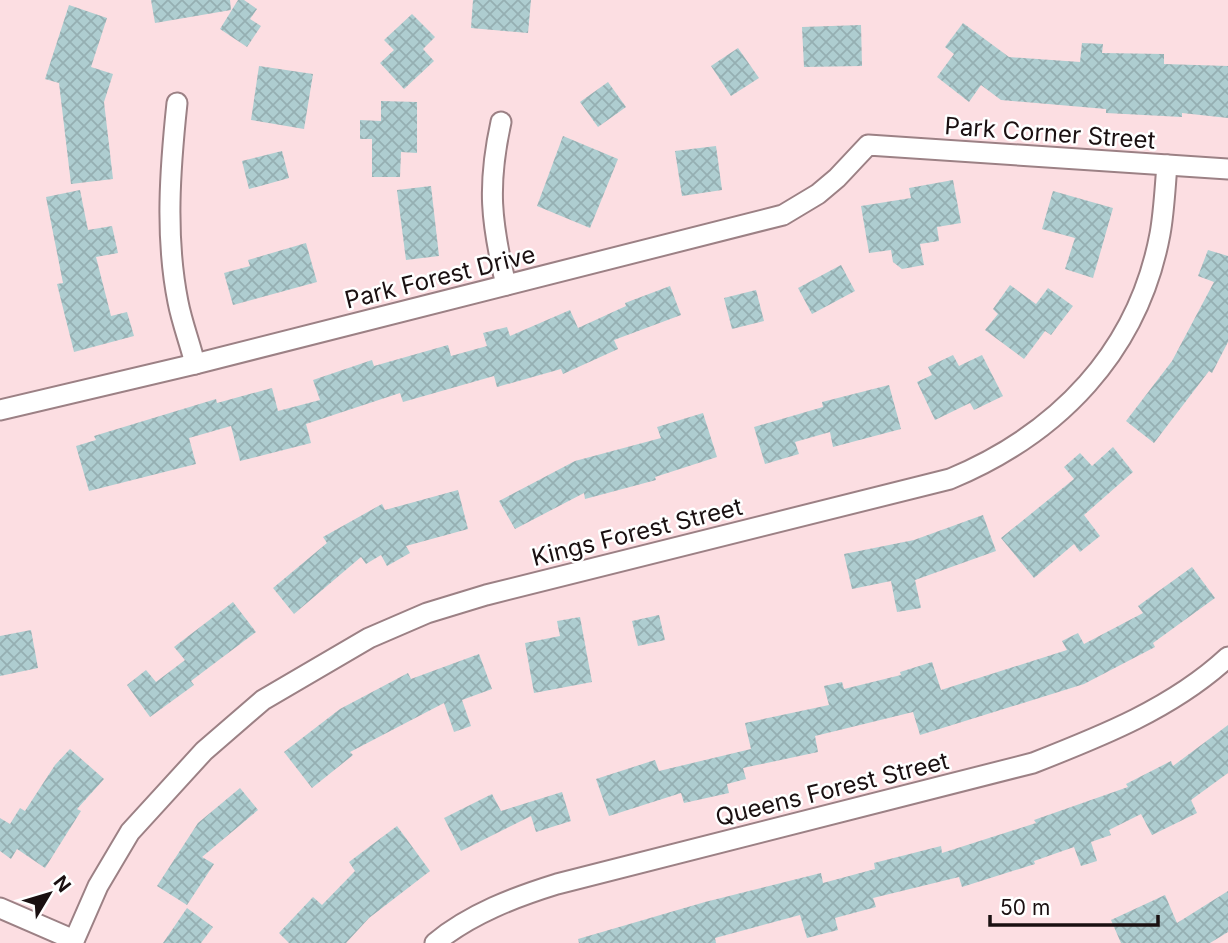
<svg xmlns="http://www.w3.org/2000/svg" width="1228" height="943" font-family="Inter,sans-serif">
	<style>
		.building { fill: url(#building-cross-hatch) }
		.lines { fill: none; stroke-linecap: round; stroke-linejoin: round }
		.street-casing { stroke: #9c8185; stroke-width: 23 }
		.street { stroke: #fff; stroke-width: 19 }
		.labels { text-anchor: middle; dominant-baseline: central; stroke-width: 5; stroke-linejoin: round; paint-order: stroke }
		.street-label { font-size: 24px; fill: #1a1011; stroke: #fff }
	</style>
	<defs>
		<pattern id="building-cross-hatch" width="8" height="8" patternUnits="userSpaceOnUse" patternTransform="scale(1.75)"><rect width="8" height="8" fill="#aecdd0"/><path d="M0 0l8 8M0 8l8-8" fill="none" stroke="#95afb2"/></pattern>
	</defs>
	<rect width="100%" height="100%" fill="#fcdee2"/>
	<g class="building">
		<polygon points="151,0 230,0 231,10 155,23"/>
		<polygon points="238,0 244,0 257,9 250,19 261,26 247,47 220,29"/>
		<polygon points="473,0 531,0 528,33 471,28"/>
		<polygon points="69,5 107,18 91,67 113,74 104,102 113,179 71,184 59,83 45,79"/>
		<polygon points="412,14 435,37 423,49 434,61 404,89 380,63 394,50 384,40"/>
		<polygon points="963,23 1009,57 1080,62 1082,43 1103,44 1102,53 1164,54 1164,64 1228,66 1228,118 1182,113 1182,117 1106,113 1106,109 1001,100 981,85 969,102 937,77 954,54 945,47"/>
		<polygon points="861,25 862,66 804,67 802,27"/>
		<polygon points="738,48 759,78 731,96 711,66"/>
		<polygon points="259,66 313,74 304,129 251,120"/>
		<polygon points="608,82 626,107 598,127 580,102"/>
		<polygon points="381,101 417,102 417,153 401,152 400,177 372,177 372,139 360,139 360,120 381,121"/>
		<polygon points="563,136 618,159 590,228 537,206"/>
		<polygon points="716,146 722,190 682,196 675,151"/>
		<polygon points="282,151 289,178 249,189 242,161"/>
		<polygon points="953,180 961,223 937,227 939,241 920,244 924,265 902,269 893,262 891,250 869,253 861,206 911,198 909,188"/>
		<polygon points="431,186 439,256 406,260 397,190"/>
		<polygon points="80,190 88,230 112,226 118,253 96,257 111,316 127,312 134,336 74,352 57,284 63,283 46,197"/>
		<polygon points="1053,191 1113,208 1093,278 1065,269 1075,238 1042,229"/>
		<polygon points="306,243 317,282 233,305 224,273 250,266 248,260"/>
		<polygon points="1208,250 1228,256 1228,342 1212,373 1209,371 1154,443 1126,421 1172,361 1214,282 1198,276"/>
		<polygon points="841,265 855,291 812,314 798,288"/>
		<polygon points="1010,285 1036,304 1048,288 1073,306 1051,335 1045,331 1024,359 985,330 998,314 993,309"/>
		<polygon points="670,286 681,315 614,340 618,349 563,374 561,369 497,387 494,376 403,402 400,393 306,424 311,443 240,461 231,426 189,438 196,464 89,491 76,446 96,440 94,436 216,399 217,403 272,388 278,411 320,400 313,380 372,360 374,366 448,345 451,356 487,346 483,333 507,327 510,336 570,310 578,328 626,306 625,303"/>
		<polygon points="756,290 764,321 732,329 724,298"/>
		<polygon points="953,355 959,366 982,355 1003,396 974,410 970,403 935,420 917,382 932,375 928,367"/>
		<polygon points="889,385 901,429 833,447 830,432 795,442 799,454 765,464 754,427 823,407 822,402"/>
		<polygon points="703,413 717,457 655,477 656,480 585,499 584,493 515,529 499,501 575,461 661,438 657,427"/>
		<polygon points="1113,447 1133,472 1084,515 1100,536 1080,552 1074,544 1034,578 1001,538 1074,479 1064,467 1080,453 1092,466"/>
		<polygon points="458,490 468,529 406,546 410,553 387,566 381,555 366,564 361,557 294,614 273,588 327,543 323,537 382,504 385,510"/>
		<polygon points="983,515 996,551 915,580 921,608 897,612 891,581 852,589 844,554 914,540"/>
		<polygon points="1192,567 1215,598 1153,643 1155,647 1084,684 920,735 913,712 815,736 818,752 743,768 746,779 727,784 729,793 684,803 681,793 609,816 596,779 655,760 659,771 751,749 745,723 829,705 824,686 842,682 844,689 901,675 900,672 932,662 941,690 1067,650 1062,641 1078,633 1084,644 1143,613 1138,606"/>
		<polygon points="233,602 256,632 191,681 194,685 150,717 127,685 146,670 156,682 185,660 174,647"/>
		<polygon points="659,615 665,640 638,646 632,621"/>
		<polygon points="580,617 592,682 534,693 525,643 560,636 557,621"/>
		<polygon points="31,630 38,668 0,676 0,636"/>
		<polygon points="479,654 492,689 462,700 471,726 454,732 444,703 350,752 353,755 312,788 284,752 340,709 408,673 411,679"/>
		<polygon points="1228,725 1228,773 1191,800 1197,813 1152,835 1141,814 1109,830 1111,835 1091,842 1097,861 1081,866 1074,847 1034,861 1035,864 962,887 959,877 873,898 876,907 835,918 838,930 807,938 800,915 715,938 716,943 579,943 578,939 705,902 821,873 823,883 875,869 874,863 941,846 942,853 1036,823 1034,820 1128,787 1126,784 1171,761 1173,766"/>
		<polygon points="70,749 104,779 77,809 81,811 45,868 17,849 11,859 0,851 0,818 10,824 20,808 25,811 55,765"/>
		<polygon points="240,788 258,810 202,857 214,864 187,905 157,886 198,823"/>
		<polygon points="562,792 571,821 536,832 531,816 461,851 444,818 492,794 501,811"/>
		<polygon points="397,826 430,871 369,918 346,943 289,943 279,933 313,897 322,905 355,871 349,862"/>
		<polygon points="1228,891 1228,932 1210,943 1121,943 1111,920 1165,895 1177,923"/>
		<polygon points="187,908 213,927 201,943 163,943"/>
	</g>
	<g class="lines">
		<defs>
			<g id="street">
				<path d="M177 103C170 169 165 237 178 302 182 323 190 343 195 364"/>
				<path d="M501 122C487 186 491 222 506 285"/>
				<polyline points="0,410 195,364 783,215 818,194 837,178 868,145 1228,169"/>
				<polyline points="0,908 74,940"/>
				<path d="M73 943 98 886 130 832 204 751 263 700 369 638 427 613 486 595 950 479C1058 434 1138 352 1160 234 1164 212 1165 188 1167 165"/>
				<path d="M435 943C470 914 515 897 557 884L1033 763C1102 736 1173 708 1228 657"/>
			</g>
		</defs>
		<use href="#street" class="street-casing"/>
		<use href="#street" class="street"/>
	</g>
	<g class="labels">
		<g class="street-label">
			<text transform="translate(1050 133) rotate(4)">Park Corner Street</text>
			<text transform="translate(440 277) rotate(-14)">Park Forest Drive</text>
			<text transform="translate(637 532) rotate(-14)">Kings Forest Street</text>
			<text transform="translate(832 789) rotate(-14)">Queens Forest Street</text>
		</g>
	</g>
	<g transform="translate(49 894) rotate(52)" stroke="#ffffff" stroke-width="5" paint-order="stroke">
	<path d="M0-5L12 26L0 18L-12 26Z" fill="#1a1011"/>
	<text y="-10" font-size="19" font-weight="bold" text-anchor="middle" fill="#1a1011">N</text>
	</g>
	<path d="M990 915v10h168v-10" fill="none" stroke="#1a1011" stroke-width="3.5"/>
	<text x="1000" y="915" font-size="21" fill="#1a1011" stroke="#ffffff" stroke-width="5" paint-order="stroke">50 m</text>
</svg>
